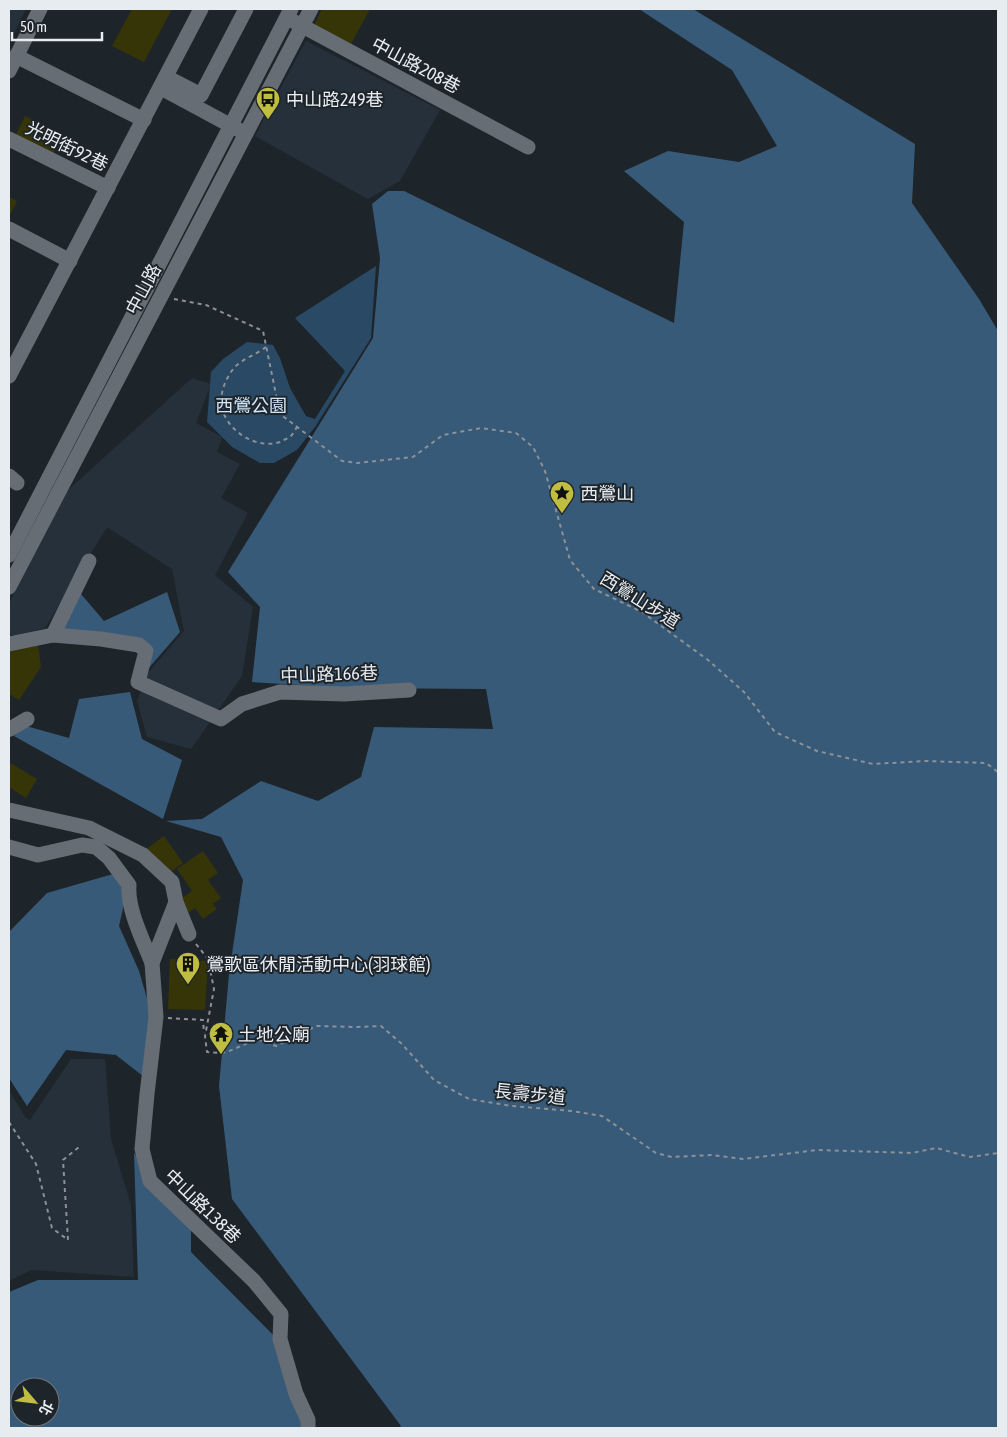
<svg xmlns="http://www.w3.org/2000/svg" width="1007" height="1437" font-family="'Asap Condensed','Noto Sans TC',sans-serif">
	<style>
		.built { fill: #25303a }
		.green { fill: #294964 }
		.forest { fill: #385a79; fill-rule: evenodd }
		.building { fill: #363507 }
		.lines { fill: none; stroke-linecap: round; stroke-linejoin: round }
		.path { stroke: #8b9196; stroke-width: 2; stroke-dasharray: 4 4; stroke-linecap: butt }
		.minor { stroke: #666d74; stroke-width: 15 }
		.labels { text-anchor: middle; dominant-baseline: central; stroke-width: 4; stroke-linejoin: round; paint-order: stroke }
		.street-label { font-size: 18px; fill: #e7ecf0; stroke: #1e252a }
		.poi-label { font-size: 18px; fill: #e7ecf0; stroke: #1e252a; text-anchor: start }
		.park-label { font-size: 18px; fill: #d0e6fb; stroke: #1e252a }
	</style>
	<rect width="100%" height="100%" fill="#1e252a"/>
	<g class="built">
		<polygon points="9,9 26,9 9,44"/>
		<polygon points="306,41 440,110 400,181 368,199 255,136"/>
		<polygon points="192,378 211,384 196,423 222,437 217,452 240,464 221,498 248,513 215,575 253,607 242,676 191,749 147,737 137,701 147,674 184,631 172,569 107,527 45,628 16,636 9,634 9,603 66,492"/>
		<polygon points="71,1059 105,1059 111,1139 131,1205 134,1277 31,1270 9,1281 9,1090 25,1117 30,1120"/>
	</g>
	<polygon class="green" points="376,266 371,338 315,427 297,450 274,463 260,463 232,447 207,422 211,372 223,359 247,342 273,345 280,358 290,388 306,416 315,419 345,371 295,318"/>
	<g class="forest">
		<polygon points="639,9 693,9 915,144 912,203 979,299 998,331 998,1428 399,1428 401,1426 232,1199 219,1086 229,974 243,880 221,837 166,821 202,819 261,781 318,801 361,777 374,727 493,729 486,689 348,688 252,682 260,607 228,572 373,338 380,258 372,204 388,191 404,191 674,323 684,222 624,171 668,151 739,162 777,146 732,70"/>
		<polygon points="167,592 180,632 147,670 153,650 141,638 59,631 81,594 104,621"/>
		<polygon points="130,692 142,739 182,760 163,819 14,736 26,726 69,738 79,699"/>
		<polygon points="113,874 127,891 119,926 139,971 154,1022 148,1080 116,1055 66,1050 27,1106 9,1078 9,932 47,893"/>
		<path d="M134 1153 191 1223V1252L290 1352 302 1428H9V1292L38 1280H138ZM20 1387H50V1417H20Z"/>
	</g>
	<g class="building">
		<polygon points="132,9 172,9 144,62 112,46"/>
		<polygon points="322,9 370,9 350,46 313,27"/>
		<polygon points="25,116 63,135 51,158 14,139"/>
		<polygon points="9,197 17,201 9,217"/>
		<polygon points="38,644 41,667 19,700 9,694 9,649"/>
		<polygon points="9,762 37,779 26,798 9,787"/>
		<polygon points="164,836 183,863 166,875 141,853"/>
		<polygon points="203,851 218,873 208,880 221,898 213,904 217,909 203,919 195,908 188,913 179,900 192,891 177,869"/>
		<polygon points="170,959 208,961 205,1010 168,1009"/>
	</g>
	<g class="lines">
		<g class="path">
			<polyline points="174,299 206,305 263,331 280,414 342,461 357,463 413,457 443,435 481,428 516,433 533,447 545,471 570,560 594,589 642,612 708,660 744,692 775,732 817,751 873,764 925,761 986,763 998,772"/>
			<path d="M266 347C257 354 242 359 234 368 225 379 219 395 222 408 227 431 257 450 280 442 283 440 287 439 290 437 293 434 295 430 297 427"/>
			<polyline points="196,944 208,959 214,989 205,1036 207,1052 219,1053 227,1052 257,1039 276,1046 293,1038 316,1026 357,1027 381,1026 402,1044 434,1080 469,1099 512,1106 572,1111 602,1116 656,1153 672,1157 711,1155 743,1159 817,1150 912,1153 936,1148 970,1157 998,1153"/>
			<polyline points="168,1018 203,1020 204,1033"/>
			<polyline points="9,1122 36,1164 52,1228 68,1240 63,1160 79,1147"/>
		</g>
		<g class="minor">
			<polyline points="293,21 528,147"/>
			<polyline points="16,56 144,120"/>
			<polyline points="9,71 40,9"/>
			<polyline points="166,77 201,95 246,9"/>
			<polyline points="161,88 239,130"/>
			<polyline points="9,139 108,188"/>
			<polyline points="9,229 70,261"/>
			<polyline points="9,376 201,9"/>
			<polyline points="9,476 17,483"/>
			<polyline points="9,555 291,9"/>
			<polyline points="9,587 311,9"/>
			<polyline points="53,635 89,561"/>
			<polyline points="9,644 53,635 101,639 139,645 146,651 138,682 221,719 242,704 280,692 344,694 409,690"/>
			<polyline points="9,728 10,729 27,719"/>
			<polyline points="9,810 89,828 143,855 172,882 176,902 189,934"/>
			<path d="M9 847 38 855 82 845 96 847 109 858 129 885C127 909 143 940 152 963"/>
			<polyline points="176,902 152,963 156,1017 147,1094 142,1149 150,1181 254,1281 281,1314 280,1339 296,1394 308,1420 308,1428"/>
		</g>
	</g>
	<defs>
		<symbol id="bus-pin" viewBox="-11 -11 22 30"><path d="M0 17L-7.5 6A9.5 9.5 0 1 1 7.5 6Z" fill="#bfbe41" stroke="#1e252a"/><path d="M-5-6H5V4H4V6H2V4H-2V6H-4V4H-5ZM-3.5-4V0h7V-4ZM-3.5 1.2v1.5H-2V1.2ZM2 1.2v1.5H3.5V1.2Z" fill="#111"/></symbol>
		<symbol id="sight-pin" viewBox="-11 -11 22 30"><path d="M0 17L-7.5 6A9.5 9.5 0 1 1 7.5 6Z" fill="#bfbe41" stroke="#1e252a"/><path d="M0-6L1.8-2.2L6-1.7L2.9 1.2L3.7 5.4L0 3.3L-3.7 5.4L-2.9 1.2L-6-1.7L-1.8-2.2Z" fill="#111"/></symbol>
		<symbol id="building-pin" viewBox="-11 -11 22 30"><path d="M0 17L-7.5 6A9.5 9.5 0 1 1 7.5 6Z" fill="#bfbe41" stroke="#1e252a"/><path d="M-4-6H4V6H1V3H-1V6H-4ZM-2.5-4.3h1.7v1.8h-1.7ZM.8-4.3h1.7v1.8H.8ZM-2.5-1h1.7V.8h-1.7ZM.8-1h1.7V.8H.8Z" fill="#111"/></symbol>
		<symbol id="temple-pin" viewBox="-11 -11 22 30"><path d="M0 17L-7.5 6A9.5 9.5 0 1 1 7.5 6Z" fill="#bfbe41" stroke="#1e252a"/><path d="M0-6L5-2H3V0L6.5 2.5H4V6H1.5V3h-3V6H-4V2.5H-6.5L-3 0V-2H-5Z" fill="#111"/></symbol>
	</defs>
	<g fill-rule="evenodd">
		<use href="#bus-pin" x="254" y="85" width="28" height="38"/>
		<use href="#sight-pin" x="548" y="479" width="28" height="38"/>
		<use href="#building-pin" x="174" y="950" width="28" height="38"/>
		<use href="#temple-pin" x="207" y="1020" width="28" height="38"/>
	</g>
	<g class="labels">
		<g class="street-label">
			<text transform="translate(416 65) rotate(28)">中山路208巷</text>
			<text transform="translate(67 146) rotate(26)">光明街92巷</text>
			<text transform="translate(143 289) rotate(-62)">中山路</text>
			<text transform="translate(640 600) rotate(32)">西鶯山步道</text>
			<text transform="translate(329 674) rotate(-2)">中山路166巷</text>
			<text transform="translate(530 1094) rotate(6)">長壽步道</text>
			<text transform="translate(203 1206) rotate(44)">中山路138巷</text>
		</g>
		<g class="poi-label">
			<text x="286" y="99">中山路249巷</text>
			<text x="580" y="493">西鶯山</text>
			<text x="206" y="964">鶯歌區休閒活動中心(羽球館)</text>
			<text x="238" y="1034">土地公廟</text>
		</g>
		<g class="park-label">
			<text x="251" y="405">西鶯公園</text>
		</g>
	</g>
	<rect width="1007" height="1437" fill="none" stroke="#e7ecf0" stroke-width="20"/>
	<g transform="translate(35 1402) rotate(118)"><circle r="24" fill="#1e252a" stroke="#6e7579"/>
	<path d="M0-4L9 19L0 12L-9 19Z" fill="#bfbe41"/>
	<text y="-8" font-size="14" font-weight="bold" text-anchor="middle" fill="#e7ecf0">北</text>
	</g>
	<path d="M12 32v8h90v-8" fill="none" stroke="#e7ecf0" stroke-width="2.5"/>
	<text x="20" y="32" font-size="15" fill="#e7ecf0" stroke="#1e252a" stroke-width="4" paint-order="stroke">50 m</text>
</svg>
